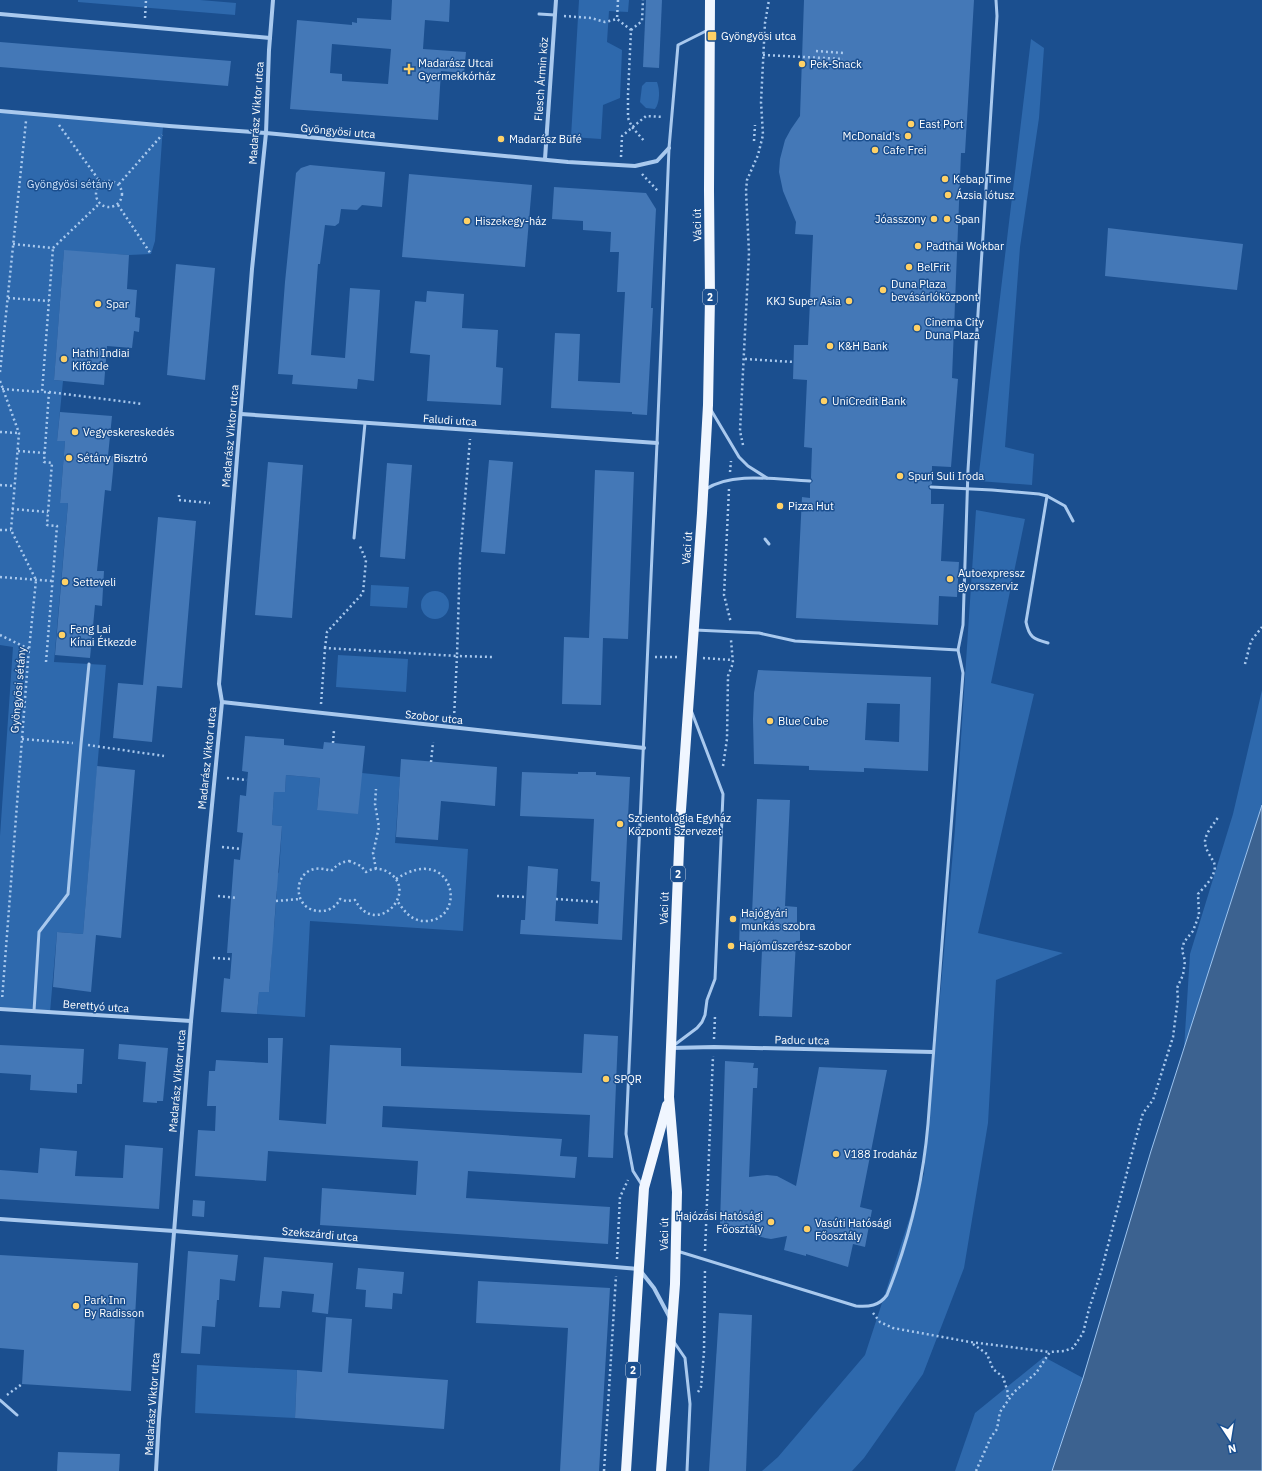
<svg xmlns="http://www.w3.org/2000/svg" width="1262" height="1471" font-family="'IBM Plex Sans',sans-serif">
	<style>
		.green { fill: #2e69ad }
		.water { fill: #3c6290; stroke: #9cc4f0 }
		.building { fill: #4478b7; fill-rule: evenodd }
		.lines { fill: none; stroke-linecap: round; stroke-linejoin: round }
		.path { stroke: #a9c9ee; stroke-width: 2.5; stroke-dasharray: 2 3; stroke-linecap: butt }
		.lane { stroke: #a9c9ee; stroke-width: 3 }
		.street { stroke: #a9c9ee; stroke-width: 4 }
		.primary { stroke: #f0f6ff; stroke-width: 10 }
		.poi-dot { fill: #ffd166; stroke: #1b4f8f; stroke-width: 1.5 }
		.labels { text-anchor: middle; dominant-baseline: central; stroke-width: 3; stroke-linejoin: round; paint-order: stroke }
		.shield { fill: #1b4f8f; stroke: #bbcadd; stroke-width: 1 }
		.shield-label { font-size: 10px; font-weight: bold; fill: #fff }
		.poi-label { font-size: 11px; fill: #fff; stroke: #1b4f8f; text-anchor: start }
		.street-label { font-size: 11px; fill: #fff; stroke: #1b4f8f }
		.park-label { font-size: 11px; fill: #cfe3fa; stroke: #1b4f8f }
	</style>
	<rect width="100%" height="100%" fill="#1b4f8f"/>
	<g class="green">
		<polygon points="78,0 200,0 236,3 235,15 78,2"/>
		<polygon points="579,0 629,0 628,12 609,11 607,42 622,50 620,98 603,105 601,139 571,137"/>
		<polygon points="1031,39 1044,48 1039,118 1020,247 1005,447 1034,454 1032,485 978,481"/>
		<path d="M646 82H657C660 90 660 102 655 109L646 108 640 102 642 86Z"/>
		<polygon points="0,111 163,126 155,241 151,254 129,255 64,251 54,380 63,381 57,441 65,441 60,503 68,503 54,662 106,665 83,934 57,932 50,1012 0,1009 0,836 13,647 0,645"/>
		<polygon points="976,510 1025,519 991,683 1034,694 978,933 1063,953 996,980 988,1123 964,1268 923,1374 864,1458 852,1471 762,1471 778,1457 865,1355 924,1174 955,829"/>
		<polygon points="371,585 409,587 407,608 370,606"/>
		<circle cx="435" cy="605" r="14"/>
		<polygon points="338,655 408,659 406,692 336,687"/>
		<polygon points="1262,690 1262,805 1184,1049 1190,954 1233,814"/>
		<polygon points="362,773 400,777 395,843 468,849 463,931 310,921 305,1017 257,1014 259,992 269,992 272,951 264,927 274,928 277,891 267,891 279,872 282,826 272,825 274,792 285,792 286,775 320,778 317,810"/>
		<polygon points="1044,1357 1083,1378 1052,1471 955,1471 975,1413"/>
		<polygon points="197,1365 297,1370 295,1418 195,1413"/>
	</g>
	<polygon class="water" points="1262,805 1262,1471 1052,1471 1083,1378 1151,1151"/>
	<g class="building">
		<path d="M392 0H450L449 22 425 20 423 49 466 52 464 73 441 71 438 120 290 109 297 20 352 25V22L357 23V18L391 20ZM332 44 391 49 388 84 342 81V74L330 73Z"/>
		<polygon points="646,0 662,0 659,68 643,67"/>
		<polygon points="804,0 974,0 965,153 961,153 952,378 958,379 951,467 932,466 932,484 928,486 929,489 931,490 931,504 944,504 941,561 959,562 957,597 939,596 938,625 796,618 802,497 810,498 810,484 813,481 811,478 812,448 804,447 807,380 793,379 794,345 808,345 813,235 795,234 796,222 783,191 779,172 780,159 785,140 791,129 800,116"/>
		<polygon points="0,42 231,61 228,86 0,67"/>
		<polygon points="310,165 385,172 382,207 362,205 357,210 341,209 339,223 335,226 325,225 320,264 318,264 311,355 345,358 350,288 380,290 374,381 358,379 357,389 292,384 293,375 278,374 285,282 296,173 301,168"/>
		<polygon points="409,174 532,185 525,267 402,257"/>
		<polygon points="554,187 646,193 656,209 651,308 653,308 647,415 632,414 632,412 551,408 555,333 580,334 578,381 620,383 625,292 617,292 619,252 610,252 611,232 583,230 583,221 552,219"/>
		<polygon points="1108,228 1243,244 1237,290 1105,276"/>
		<polygon points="64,250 129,255 127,289 137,290 135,317 140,318 139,332 134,331 132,348 107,346 104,385 54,380"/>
		<polygon points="176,264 215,268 205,380 167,375"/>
		<polygon points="427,291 464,294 462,328 498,330 496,367 503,368 501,405 427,401 430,355 410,353 415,301 426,302"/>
		<polygon points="60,412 112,416 108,456 114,456 113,471 111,491 105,490 97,571 104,571 102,606 95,605 90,658 55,655 68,503 60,503 65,441 57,441"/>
		<polygon points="489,460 513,462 505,554 481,552"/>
		<polygon points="268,462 303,465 292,618 255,615"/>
		<polygon points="387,463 412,465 405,559 380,557"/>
		<polygon points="595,470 634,472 628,639 603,638 601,705 562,704 564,637 589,638"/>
		<polygon points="158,517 196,521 182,688 157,686 152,742 113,738 118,683 143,685"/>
		<path d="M758 670 931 677 928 771 864 768V772L809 770V766L754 764 753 719 754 693ZM867 703 900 704 899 742 865 740Z"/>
		<polygon points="245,736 284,739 284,745 323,749 324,742 365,746 358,814 317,810 320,778 286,775 285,792 274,792 272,825 282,826 276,901 269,992 259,992 257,1014 221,1012 224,978 230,979 232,953 227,953 234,859 240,860 243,833 237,832 240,795 246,796 248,772 242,771"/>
		<polygon points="401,759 497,767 495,806 441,801 438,840 396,837"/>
		<polygon points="97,766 135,770 121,938 96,935 91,992 53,987 57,932 83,934"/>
		<polygon points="522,772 578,774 578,772 596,772 596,775 630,777 622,940 520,934 521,920 525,920 528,866 558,869 555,921 598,924 600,882 591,881 594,819 520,816"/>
		<polygon points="757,799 790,800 785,906 797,907 797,924 800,925 800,941 796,941 792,1017 759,1016 762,950 739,949 740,913 752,914"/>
		<polygon points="584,1034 618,1036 613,1158 588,1157 590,1115 383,1106 382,1127 562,1139 560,1156 577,1157 575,1178 468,1171 466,1198 610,1207 608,1244 320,1225 322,1188 416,1195 418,1161 268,1151 266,1181 195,1176 198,1130 215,1131 216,1106 207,1106 209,1071 215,1071 216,1060 268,1063 268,1038 283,1038 279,1120 326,1124 330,1045 401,1048 401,1066 582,1073"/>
		<polygon points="119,1044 168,1048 163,1101 157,1101 157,1103 143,1102 146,1062 118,1059"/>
		<polygon points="0,1045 84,1049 82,1084 77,1084 77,1093 30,1090 31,1075 0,1073"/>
		<polygon points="725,1061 754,1063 753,1068 758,1068 757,1088 753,1088 749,1177 767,1175 777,1176 796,1186 819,1067 887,1070 860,1207 872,1210 865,1247 853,1244 848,1267 806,1254 806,1256 784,1250 787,1236 771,1239 765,1238 755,1235 748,1230 720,1224"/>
		<polygon points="125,1145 163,1148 159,1209 0,1199 0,1170 38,1173 40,1148 77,1151 75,1176 123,1178"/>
		<polygon points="193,1200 205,1201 204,1217 192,1216"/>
		<polygon points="188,1251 238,1255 235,1281 220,1279 219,1300 217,1300 215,1327 202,1326 200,1354 181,1353"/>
		<polygon points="0,1255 138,1263 131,1391 22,1384 24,1350 0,1348"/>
		<polygon points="264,1257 333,1263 328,1314 312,1312 314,1294 282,1291 280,1308 259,1307"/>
		<polygon points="358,1268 404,1272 402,1294 393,1293 392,1309 365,1307 366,1290 356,1289"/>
		<polygon points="478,1281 610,1288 599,1471 560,1471 568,1328 476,1323"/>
		<polygon points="719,1313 752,1315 746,1471 709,1471"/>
		<polygon points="326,1317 352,1319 348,1373 448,1380 444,1429 295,1418 297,1370 322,1372"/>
		<polygon points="58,1452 120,1454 119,1471 57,1471"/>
	</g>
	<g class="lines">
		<g class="path">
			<polyline points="618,0 617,19 631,30 628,94 628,118 632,127 645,142"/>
			<polyline points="564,16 591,18 605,22 617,19"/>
			<polyline points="145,18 146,0"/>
			<polyline points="631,30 642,21 643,0"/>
			<polyline points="816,51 843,53"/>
			<polyline points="763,55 843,59"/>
			<polyline points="59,125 101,183"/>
			<polyline points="754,141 755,125"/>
			<polyline points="621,157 622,136 646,116 663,117"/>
			<polyline points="642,174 658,191"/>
			<circle cx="109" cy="194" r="13"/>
			<polyline points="119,184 162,135"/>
			<polyline points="118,205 151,254"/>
			<polyline points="13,244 53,248"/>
			<polyline points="53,248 100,203"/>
			<polyline points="8,298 49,301"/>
			<polyline points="745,359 794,362"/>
			<polyline points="0,372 26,121"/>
			<polyline points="0,381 19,433 11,530 36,580 28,660 2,1000"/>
			<polyline points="2,389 42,392"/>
			<polyline points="49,392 143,404"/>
			<polyline points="0,432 19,433"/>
			<polyline points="743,445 740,431 749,253 746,191 747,180 758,155 763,135 761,102 765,23 769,0"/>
			<polyline points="18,451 45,453"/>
			<polyline points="730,472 731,461"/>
			<polyline points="0,485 15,486"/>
			<polyline points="729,489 724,595 731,623"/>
			<polyline points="179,495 179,500 210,503"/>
			<polyline points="12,509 48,512"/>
			<polyline points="0,530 11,530"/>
			<polyline points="0,577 53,581"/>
			<polyline points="0,635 29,649"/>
			<polyline points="325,648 327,632 363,593 366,560 359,544"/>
			<polyline points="655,657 680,657"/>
			<polyline points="703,658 732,660"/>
			<polyline points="46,662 57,526 47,525 52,463 44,462 49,392 42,392 53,248"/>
			<polyline points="1245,664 1251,641 1262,627"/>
			<polyline points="321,704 325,648 457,656 460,559 470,439"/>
			<polyline points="454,718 457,656 492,657"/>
			<polyline points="22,739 73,743"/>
			<polyline points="333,743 334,730"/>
			<polyline points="88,745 164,756"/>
			<polyline points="431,762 433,742"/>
			<polyline points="723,766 727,739 728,676 733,663 731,640"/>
			<polyline points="227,778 247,780"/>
			<polyline points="222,847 241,849"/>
			<path d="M349 861 361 866 366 872C372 868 380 868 386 871 422 889 377 940 355 900L346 901 340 899C337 906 330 910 323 911 287 914 292 856 331 871 337 865 341 862 349 861Z"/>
			<polyline points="376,869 373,853 379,827 375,804 376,789"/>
			<path d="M396 879C453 842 469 918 427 921 412 922 405 912 398 902"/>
			<polyline points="218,896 237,898"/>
			<polyline points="497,896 526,897"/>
			<polyline points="556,899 599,902"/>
			<polyline points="276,901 300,899"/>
			<polyline points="213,958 232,959"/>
			<polyline points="714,1039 715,1016"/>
			<polyline points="705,1251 713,1056"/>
			<polyline points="617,1259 620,1197 628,1180"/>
			<polyline points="873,1313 880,1322 893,1328 970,1342 1050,1352"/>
			<polyline points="973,1344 987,1354 993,1369 1003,1377 1008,1393 1007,1400"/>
			<polyline points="698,1392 701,1387 704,1352 705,1268"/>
			<polyline points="7,1395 22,1384"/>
			<polyline points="604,1471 616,1276"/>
			<path d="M976 1471 991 1437 997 1429 1000 1412 1014 1392 1036 1373 1050 1352 1064 1351 1073 1348 1083 1333 1089 1309 1101 1272 1137 1134 1143 1113 1153 1100 1173 1037 1178 998 1177 988 1183 975 1185 961 1182 950 1184 942 1193 931 1199 915 1198 894C1206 885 1221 871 1212 859 1209 854 1205 848 1205 841 1206 832 1214 824 1219 816"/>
		</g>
		<g class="lane">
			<polyline points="539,14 555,15"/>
			<polyline points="711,410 739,457 748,466 767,478"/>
			<polyline points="931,487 992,490 1039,494 1047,496 1065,506 1073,521"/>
			<path d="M706 489C733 471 778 480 810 481"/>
			<path d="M1047 496 1026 622C1029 637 1033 639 1048 643"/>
			<polyline points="354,538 365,423"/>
			<polyline points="765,539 769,544"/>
			<polyline points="695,630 759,633 795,641 958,650"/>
			<polyline points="34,1011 39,932 68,894 81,744 89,664"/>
			<polyline points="673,1046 697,1028 702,1022 705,1015 707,1000 715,979 723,794 691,710"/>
			<polyline points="642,1185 633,1171 626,1134 657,443 669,148 678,45 708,30"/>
			<path d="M677 1251 856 1306C869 1307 879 1306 887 1295 909 1240 923 1182 928 1124L963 673 958 650 963 625 968 470 997 16 996 0"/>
			<polyline points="674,1342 685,1358 690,1404 687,1471"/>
			<polyline points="0,1400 17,1415"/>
		</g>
		<g class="street">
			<polyline points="0,14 270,38"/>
			<polyline points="0,111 169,126 266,133 568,162 635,166 657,161 669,148"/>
			<polyline points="545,159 556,0"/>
			<polyline points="241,414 657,443"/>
			<polyline points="222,702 644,748"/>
			<polyline points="0,1009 191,1021"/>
			<polyline points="671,1048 714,1047 933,1052"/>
			<polyline points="0,1219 174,1231 639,1269 654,1288 670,1318"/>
			<polyline points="156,1471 159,1419 191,1021 222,702 219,684 252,269 266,133 269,50 273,0"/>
		</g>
		<g class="primary">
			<polyline points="626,1471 644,1188 667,1105"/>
			<polyline points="661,1471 675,1284 677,1192 669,1097 680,824 702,513 708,405 710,297 709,190 710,0"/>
		</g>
	</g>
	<g class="poi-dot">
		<rect x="707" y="31" width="10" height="10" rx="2"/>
		<circle cx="802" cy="64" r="4"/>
		<path d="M407 63h4v4h4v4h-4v4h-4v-4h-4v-4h4z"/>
		<circle cx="911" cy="124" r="4"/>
		<circle cx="908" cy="136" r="4"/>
		<circle cx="501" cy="139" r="4"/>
		<circle cx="875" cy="150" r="4"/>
		<circle cx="945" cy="179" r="4"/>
		<circle cx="948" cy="195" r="4"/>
		<circle cx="934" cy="219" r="4"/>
		<circle cx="947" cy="219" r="4"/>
		<circle cx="467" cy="221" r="4"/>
		<circle cx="918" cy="246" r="4"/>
		<circle cx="909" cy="267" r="4"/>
		<circle cx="883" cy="290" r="4"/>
		<circle cx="849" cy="301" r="4"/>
		<circle cx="98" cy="304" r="4"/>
		<circle cx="917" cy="328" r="4"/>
		<circle cx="830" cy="346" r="4"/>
		<circle cx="64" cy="359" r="4"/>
		<circle cx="824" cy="401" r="4"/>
		<circle cx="75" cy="432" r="4"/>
		<circle cx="69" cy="458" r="4"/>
		<circle cx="900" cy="476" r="4"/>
		<circle cx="780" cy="506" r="4"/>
		<circle cx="950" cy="579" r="4"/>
		<circle cx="65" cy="582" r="4"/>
		<circle cx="62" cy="635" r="4"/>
		<circle cx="770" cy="721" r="4"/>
		<circle cx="620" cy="824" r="4"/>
		<circle cx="733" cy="919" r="4"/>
		<circle cx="731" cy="946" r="4"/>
		<circle cx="606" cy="1079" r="4"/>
		<circle cx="836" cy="1154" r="4"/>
		<circle cx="771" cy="1222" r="4"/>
		<circle cx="807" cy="1229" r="4"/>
		<circle cx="76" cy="1306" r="4"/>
	</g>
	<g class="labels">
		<g class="shield">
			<rect x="703" y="289" width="14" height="16" rx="3"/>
			<rect x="671" y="866" width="14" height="16" rx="3"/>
			<rect x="626" y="1362" width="14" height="16" rx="3"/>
		</g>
		<g class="shield-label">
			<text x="710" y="297">2</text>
			<text x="678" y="874">2</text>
			<text x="633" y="1370">2</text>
		</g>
		<g class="poi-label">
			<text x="721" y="36">Gyöngyösi utca</text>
			<text x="418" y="63">Madarász Utcai<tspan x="418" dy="13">Gyermekkórház</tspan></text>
			<text x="810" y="64">Pek-Snack</text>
			<text x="919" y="124">East Port</text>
			<text x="900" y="136" text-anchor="end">McDonald's</text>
			<text x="509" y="139">Madarász Büfé</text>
			<text x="883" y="150">Cafe Frei</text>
			<text x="953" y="179">Kebap Time</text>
			<text x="956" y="195">Ázsia lótusz</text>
			<text x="926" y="219" text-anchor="end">Jóasszony</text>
			<text x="955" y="219">Span</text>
			<text x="475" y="221">Hiszekegy-ház</text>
			<text x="926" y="246">Padthai Wokbar</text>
			<text x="917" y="267">BelFrit</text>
			<text x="891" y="284">Duna Plaza<tspan x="891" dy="13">bevásárlóközpont</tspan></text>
			<text x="841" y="301" text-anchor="end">KKJ Super Asia</text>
			<text x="106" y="304">Spar</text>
			<text x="925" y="322">Cinema City<tspan x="925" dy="13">Duna Plaza</tspan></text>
			<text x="838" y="346">K&amp;H Bank</text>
			<text x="72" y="353">Hathi Indiai<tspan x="72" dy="13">Kifőzde</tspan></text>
			<text x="832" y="401">UniCredit Bank</text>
			<text x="83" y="432">Vegyeskereskedés</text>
			<text x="77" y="458">Sétány Bisztró</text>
			<text x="908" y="476">Spuri Suli Iroda</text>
			<text x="788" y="506">Pizza Hut</text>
			<text x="958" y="573">Autoexpressz<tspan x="958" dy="13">gyorsszerviz</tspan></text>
			<text x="73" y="582">Setteveli</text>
			<text x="70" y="629">Feng Lai<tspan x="70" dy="13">Kínai Étkezde</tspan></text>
			<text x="778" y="721">Blue Cube</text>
			<text x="628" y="818">Szcientológia Egyház<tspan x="628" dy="13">Központi Szervezet</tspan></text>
			<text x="741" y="913">Hajógyári<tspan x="741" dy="13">munkás szobra</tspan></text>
			<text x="739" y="946">Hajóműszerész-szobor</text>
			<text x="614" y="1079">SPQR</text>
			<text x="844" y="1154">V188 Irodaház</text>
			<text x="763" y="1216" text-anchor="end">Hajózási Hatósági<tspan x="763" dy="13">Főosztály</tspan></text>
			<text x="815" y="1223">Vasúti Hatósági<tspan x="815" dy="13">Főosztály</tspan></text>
			<text x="84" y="1300">Park Inn<tspan x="84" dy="13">By Radisson</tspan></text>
		</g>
		<g class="street-label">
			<text transform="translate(541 79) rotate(-86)">Flesch Ármin köz</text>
			<text transform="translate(256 113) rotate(-86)">Madarász Viktor utca</text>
			<text transform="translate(338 131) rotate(5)">Gyöngyösi utca</text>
			<text transform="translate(697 225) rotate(-91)">Váci út</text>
			<text transform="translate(450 420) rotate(4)">Faludi utca</text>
			<text transform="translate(230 436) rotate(-85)">Madarász Viktor utca</text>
			<text transform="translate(687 548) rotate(-86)">Váci út</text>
			<text transform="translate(18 690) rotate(-85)">Gyöngyösi sétány</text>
			<text transform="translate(434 717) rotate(6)">Szobor utca</text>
			<text transform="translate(207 758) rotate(-84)">Madarász Viktor utca</text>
			<text transform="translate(664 908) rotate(-88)">Váci út</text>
			<text transform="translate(96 1006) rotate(4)">Berettyó utca</text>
			<text transform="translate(802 1040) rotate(1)">Paduc utca</text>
			<text transform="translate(177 1081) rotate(-85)">Madarász Viktor utca</text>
			<text transform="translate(320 1234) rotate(5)">Szekszárdi utca</text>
			<text transform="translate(664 1234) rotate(-89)">Váci út</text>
			<text transform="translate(152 1404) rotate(-86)">Madarász Viktor utca</text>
		</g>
		<g class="park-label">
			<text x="70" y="184">Gyöngyösi sétány</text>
		</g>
	</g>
	<g transform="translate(1230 1439) rotate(168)" stroke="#1b4f8f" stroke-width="3" paint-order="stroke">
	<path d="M0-3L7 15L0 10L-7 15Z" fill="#ffffff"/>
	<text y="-6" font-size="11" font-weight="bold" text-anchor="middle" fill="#ffffff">N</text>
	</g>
</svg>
